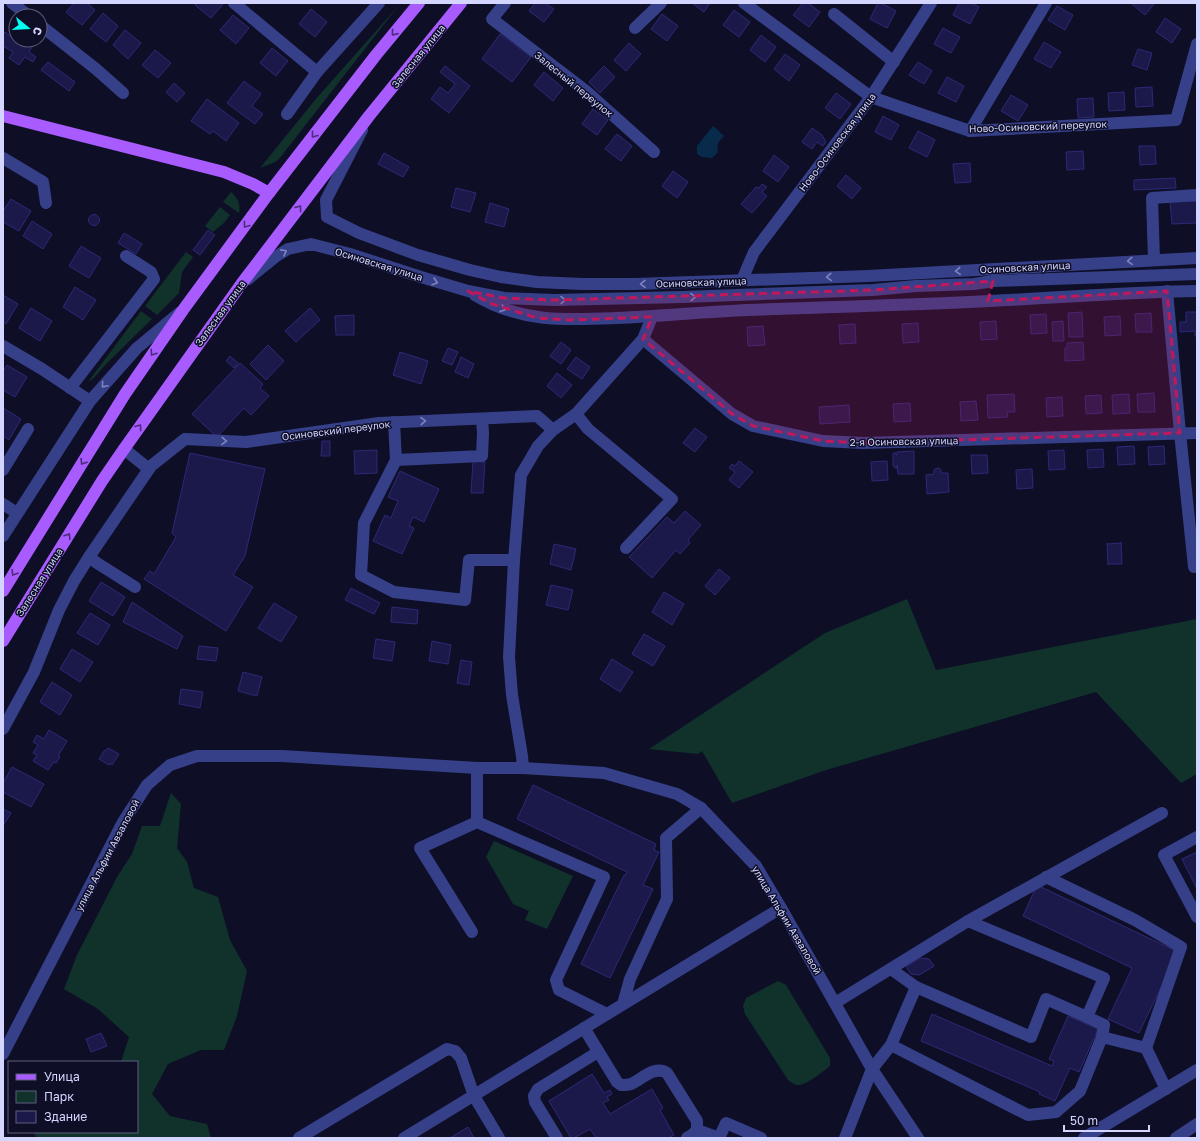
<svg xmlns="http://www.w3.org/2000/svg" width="1200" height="1141" font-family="'Golos Text',sans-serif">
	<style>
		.green { fill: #10322b }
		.water { fill: #092b4b }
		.building { fill: #1b194a; stroke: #2d2977 }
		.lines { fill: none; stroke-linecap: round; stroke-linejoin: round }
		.minor { stroke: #364089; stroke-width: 12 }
		.major { stroke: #a85bff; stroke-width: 12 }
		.oneway { stroke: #4c2d7d }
		.oneway2 { stroke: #7d84be }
		.marked { fill: #c2185b; fill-opacity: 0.2; stroke: #c2185b; stroke-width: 3; stroke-dasharray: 8 5; stroke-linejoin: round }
		.labels { text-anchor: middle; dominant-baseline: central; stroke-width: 3; stroke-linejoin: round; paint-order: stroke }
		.street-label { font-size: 10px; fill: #d4d6ff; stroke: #0e0e27 }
	</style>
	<rect width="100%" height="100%" fill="#0e0e27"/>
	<g class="green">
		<polygon points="399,5 279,159 275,162 260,168 315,100"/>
		<path d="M231 192C237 197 241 204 239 213L223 202Z"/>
		<polygon points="220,207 230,215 225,222 213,232 205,226"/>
		<polygon points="186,252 193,257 182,272 179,293 157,315 145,306"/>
		<polygon points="141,311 152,319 106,364 94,378 88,382"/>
		<polygon points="907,599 936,670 1197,619 1197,774 1181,783 1096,692 826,770 732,803 702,751 698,754 649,749 825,633"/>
		<polygon points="171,793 181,804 177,848 187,862 194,888 218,897 230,940 247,971 237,1016 224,1050 201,1050 168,1064 152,1094 170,1116 207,1124 211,1138 37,1138 33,1132 137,1132 137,1062 121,1062 129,1037 98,1009 64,989 77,955 117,877 132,854 142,826 160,826"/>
		<polygon points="494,841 573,876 547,929 525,920 529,911 513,904 486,857"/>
		<path d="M778 981 786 985 830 1058V1066C822 1072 806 1086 797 1085 793 1084 791 1082 788 1080L745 1014 743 1006 746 998Z"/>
	</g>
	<path class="water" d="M713 126C718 129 720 133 724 136 719 141 716 144 718 152L712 158 702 157 697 154V146Z"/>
	<g class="building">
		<polygon points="74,3 87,3 95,10 82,25 66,12"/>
		<polygon points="197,3 224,3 211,18 195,5"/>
		<polygon points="535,3 545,3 554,9 544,22 529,11"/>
		<polygon points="692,3 710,3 704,12"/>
		<polygon points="803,3 808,3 820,12 809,27 793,15"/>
		<polygon points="878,3 881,3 896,11 887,28 870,19"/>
		<polygon points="959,3 971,3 979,7 970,24 953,15"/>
		<polygon points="1133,3 1155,3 1145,15 1132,4"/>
		<polygon points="1057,6 1073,15 1065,30 1048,20"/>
		<polygon points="311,9 327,22 315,37 299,24"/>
		<polygon points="734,10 750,22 739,37 723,25"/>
		<polygon points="103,13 118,26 106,42 90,29"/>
		<polygon points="662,14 678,26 667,41 651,29"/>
		<polygon points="233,15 249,28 236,44 220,30"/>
		<polygon points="1165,18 1181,29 1172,43 1156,32"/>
		<polygon points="943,28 960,37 951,53 934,44"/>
		<polygon points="125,30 141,43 128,59 113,45"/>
		<polygon points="5,32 16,40 28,40 34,44 29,52 36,57 33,62 25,57 19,65 9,58 13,52 3,46 3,35"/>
		<polygon points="500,34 531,57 512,82 482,59"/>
		<polygon points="761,35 776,47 765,62 750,50"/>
		<polygon points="1044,42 1061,52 1051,68 1034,59"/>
		<polygon points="629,43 641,54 626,71 614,60"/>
		<polygon points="272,48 288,61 276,76 260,63"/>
		<polygon points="1138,49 1152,53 1147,70 1132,65"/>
		<polygon points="155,50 171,63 158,78 142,65"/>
		<polygon points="785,54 800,65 789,81 774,69"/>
		<polygon points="48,62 75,82 69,91 41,70"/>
		<polygon points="918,62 932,71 924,84 909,75"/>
		<polygon points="445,66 470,86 449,113 431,99 440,87 448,93 455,84 440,72"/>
		<polygon points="604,66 615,77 600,93 589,82"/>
		<polygon points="544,72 563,88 553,101 534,85"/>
		<polygon points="947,77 964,86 956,102 938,93"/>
		<polygon points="244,81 261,94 252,106 263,114 255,124 227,103"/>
		<polygon points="174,83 185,93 177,102 166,92"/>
		<polygon points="1152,87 1153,106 1136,107 1135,88"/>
		<polygon points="1124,92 1125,110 1109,111 1108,93"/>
		<polygon points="836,93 851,104 840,119 825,108"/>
		<polygon points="1011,95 1028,105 1018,121 1001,111"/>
		<polygon points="1093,98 1094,117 1078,118 1077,99"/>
		<polygon points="207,99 239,123 226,141 213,131 210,134 191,121"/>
		<polygon points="593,109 608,120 597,135 582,124"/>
		<polygon points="883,116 899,125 891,140 875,132"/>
		<polygon points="812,128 822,135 826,142 823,146 817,142 812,149 802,142"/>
		<polygon points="918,131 935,140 927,157 909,148"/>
		<polygon points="617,134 632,146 621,161 605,149"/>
		<polygon points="1139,146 1155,146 1156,164 1140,165"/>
		<polygon points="1083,151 1084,169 1067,170 1066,152"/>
		<polygon points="384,153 409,167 403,177 378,164"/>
		<polygon points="774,155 789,167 778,182 763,171"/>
		<polygon points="970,163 971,182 955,183 953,164"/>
		<polygon points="673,171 688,182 677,198 662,186"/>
		<polygon points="846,175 861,188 852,199 837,186"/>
		<polygon points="1175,178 1176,188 1134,190 1134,180"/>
		<polygon points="762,184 767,187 762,192 767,196 752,213 741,204 756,187 759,188"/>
		<polygon points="456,188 476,193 470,212 451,207"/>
		<polygon points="11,199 31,211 19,231 3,222 3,211"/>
		<polygon points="1197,201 1197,223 1172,224 1170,202"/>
		<polygon points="490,203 509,209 504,227 485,222"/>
		<circle cx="94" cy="220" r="5.5"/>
		<polygon points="32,221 52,234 43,249 23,236"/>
		<polygon points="208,230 215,235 200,255 193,250"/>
		<polygon points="124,233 142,244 136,254 118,243"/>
		<polygon points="81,246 101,258 89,278 69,266"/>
		<polygon points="75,287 96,300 83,320 63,307"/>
		<polygon points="3,295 18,304 6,324 3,322"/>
		<polygon points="31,308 52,321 40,341 19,328"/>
		<polygon points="310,308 320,320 296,342 285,331"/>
		<polygon points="1082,312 1083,337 1069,337 1068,313"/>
		<polygon points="1186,312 1197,312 1197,336 1195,336 1195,331 1180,332 1180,322 1186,322"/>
		<polygon points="1151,313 1152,332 1136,332 1135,314"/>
		<polygon points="1046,314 1047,333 1031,334 1030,315"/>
		<polygon points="354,315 354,335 336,335 335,316"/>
		<polygon points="1120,316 1121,335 1105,336 1104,317"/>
		<polygon points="996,321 997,339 981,340 980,322"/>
		<polygon points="1063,321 1064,341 1053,341 1052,322"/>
		<polygon points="918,323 919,342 903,343 902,324"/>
		<polygon points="855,324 856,343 840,344 839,325"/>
		<polygon points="763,326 765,345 748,346 747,327"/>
		<polygon points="561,342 571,350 561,364 550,356"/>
		<polygon points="1083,342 1084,360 1065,361 1065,348 1067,348 1067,343"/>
		<polygon points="268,345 284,361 266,380 250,364"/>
		<polygon points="448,348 458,352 452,365 442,361"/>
		<polygon points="400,352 428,361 421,384 393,375"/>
		<polygon points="230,356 238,363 234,368 226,361"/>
		<polygon points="461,357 474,364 468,378 455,372"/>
		<polygon points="576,357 590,367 582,379 567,369"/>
		<polygon points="240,363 263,384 260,388 269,396 251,415 244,408 217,437 192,414"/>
		<polygon points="7,365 27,377 15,397 3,390 3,371"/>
		<polygon points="557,373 572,385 561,398 547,386"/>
		<polygon points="1154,393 1155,412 1138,412 1137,394"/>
		<polygon points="1014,394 1015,412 1007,412 1008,417 988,418 987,395"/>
		<polygon points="1129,394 1130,413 1113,414 1112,395"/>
		<polygon points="1101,395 1102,413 1086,414 1085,396"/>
		<polygon points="1062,397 1063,416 1047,417 1046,398"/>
		<polygon points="976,401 978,420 961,421 960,402"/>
		<polygon points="910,403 911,421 894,422 893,404"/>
		<polygon points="849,405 850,422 820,424 819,407"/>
		<polygon points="3,408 21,419 9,440 3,436"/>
		<polygon points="695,428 707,437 695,452 683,443"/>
		<polygon points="322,441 330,441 330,456 321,456"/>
		<polygon points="1134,446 1135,464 1118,465 1117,447"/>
		<polygon points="1164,446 1165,464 1149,465 1148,447"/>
		<polygon points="1103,449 1104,467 1088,468 1087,450"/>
		<polygon points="377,450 377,473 355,474 354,451"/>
		<polygon points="1064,450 1065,469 1049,470 1048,451"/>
		<polygon points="914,451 914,474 898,474 897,465 897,468 895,468 894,466 893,466 893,453 896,453 896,455 897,455 897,452"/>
		<polygon points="190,453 265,469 245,556 233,575 253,587 226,631 144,579 150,571 154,574 176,537 172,533"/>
		<polygon points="971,455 987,455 988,473 972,474"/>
		<polygon points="473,461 485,462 483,493 471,493"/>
		<polygon points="739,461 753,472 739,488 729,480 735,472 729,468 732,464 735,466"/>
		<polygon points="887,461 888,480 872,481 871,462"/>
		<polygon points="939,468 941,470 941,473 948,473 949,492 927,494 926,475 934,474 934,470 935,469"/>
		<polygon points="1032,469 1033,488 1017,489 1016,470"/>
		<polygon points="400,471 439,489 424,522 413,517 409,526 414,528 402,554 373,541 385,515 391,518 398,501 388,497"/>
		<polygon points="685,511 701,525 688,540 690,543 680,554 676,550 652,578 629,557 667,517 674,523"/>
		<polygon points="1121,542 1122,564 1109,564 1108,565 1107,543 1108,544 1121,543"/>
		<polygon points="554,544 576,549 571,570 550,564"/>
		<polygon points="719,569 730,578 715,595 705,586"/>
		<polygon points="101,582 125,597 113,616 89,601"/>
		<polygon points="551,585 573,590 568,610 546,605"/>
		<polygon points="351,588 380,603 374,614 345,600"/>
		<polygon points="664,592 684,604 672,625 652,612"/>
		<polygon points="132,602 183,636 177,649 123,622"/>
		<polygon points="274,603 297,617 281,642 258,628"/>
		<polygon points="392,607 418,610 417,624 391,622"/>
		<polygon points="90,613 110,625 98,645 77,633"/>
		<polygon points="644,634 665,646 653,666 632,654"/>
		<polygon points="376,639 395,642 392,661 373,658"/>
		<polygon points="432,641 451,645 448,664 429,661"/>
		<polygon points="199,646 218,648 216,661 197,659"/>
		<polygon points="72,649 93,662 80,682 60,669"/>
		<polygon points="612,659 633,672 620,692 600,679"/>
		<polygon points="461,660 472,662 469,685 457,683"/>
		<polygon points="243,672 262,677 257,696 238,691"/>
		<polygon points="52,682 72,695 60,715 40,702"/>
		<polygon points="181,689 203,692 200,708 179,704"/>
		<polygon points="49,730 67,741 58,756 60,757 56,763 54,762 48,770 33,761 37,755 33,753 38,745 33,742 37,735 44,739"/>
		<polygon points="108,748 119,754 112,765 110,763 109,765 99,759 104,751 105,751"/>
		<polygon points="12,767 44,784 31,807 3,792 3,783"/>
		<polygon points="533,785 656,844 654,850 659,852 643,885 653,889 610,978 581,964 624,875 625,876 627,872 517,819"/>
		<polygon points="3,809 11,813 3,826"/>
		<polygon points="1197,852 1197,889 1182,859"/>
		<polygon points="1037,885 1178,952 1139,1033 1108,1019 1132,968 1023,916"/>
		<polygon points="920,958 929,959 934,966 919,975 911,974 906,967"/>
		<polygon points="932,1014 1052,1066 1054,1061 1049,1059 1068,1016 1098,1029 1079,1072 1070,1068 1055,1101 1039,1094 1040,1092 921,1041"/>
		<polygon points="101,1033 107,1046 91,1052 86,1039"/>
		<polygon points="592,1074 604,1093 610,1090 612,1094 607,1097 609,1100 603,1103 610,1114 652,1089 663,1108 660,1110 674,1135 669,1138 596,1138 590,1129 574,1138 571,1138 549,1101"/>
		<polygon points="468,1127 474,1138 450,1138"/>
	</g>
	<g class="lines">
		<g class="minor">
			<polyline points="12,3 29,16"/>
			<polyline points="234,3 317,72"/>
			<polyline points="505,3 492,19 586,91 654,152"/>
			<polyline points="744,3 871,97 970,131 1176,120 1197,44"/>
			<polyline points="834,14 894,62"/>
			<polyline points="40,25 96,69 123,93"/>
			<polyline points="635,28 661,3"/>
			<polyline points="287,114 317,72 379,3"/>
			<polyline points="362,130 326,200 327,217 359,233 418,255 470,270 501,277 537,282 582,284 635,284 868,276 1197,258"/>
			<polyline points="970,131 1046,3"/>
			<polyline points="3,158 43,182 46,203"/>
			<polyline points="1154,260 1152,198 1197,195"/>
			<polyline points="248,279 275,257 288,249 311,244 350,254 421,277 468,291 504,298 555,300 683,297 873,290 916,286 974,284 993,281 1197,274"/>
			<polyline points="742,280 754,252 871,97 931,3"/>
			<polyline points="1167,291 1180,433 1194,567"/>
			<path d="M475 295C521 323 566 320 617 318 661 316 704 312 748 310 829 307 909 305 989 301 1058 298 1128 292 1197 291"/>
			<polyline points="643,339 732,414 753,426 823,441 863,443 1197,433"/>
			<polyline points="3,346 42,369 90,401"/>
			<polyline points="70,388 154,279 151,272 126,256"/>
			<polyline points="576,414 588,429 672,499 626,548"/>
			<polyline points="394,422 396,460 364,523 361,575 394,592 465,600 469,560 514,560"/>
			<polyline points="124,449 149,469"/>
			<polyline points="396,460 482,456 483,433 482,419"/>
			<polyline points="3,470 28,429"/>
			<polyline points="3,504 17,513"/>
			<polyline points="3,536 90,401 137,348 179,313"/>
			<polyline points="89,557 97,563 135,587"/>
			<polyline points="3,729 34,672 59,610 74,581 89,557 151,466 185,439 246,442 379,423 537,416 553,430"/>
			<polyline points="477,768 477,822 604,877 556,980 559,990 607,1014"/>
			<polyline points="523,768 522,756 512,695 509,657 514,560 521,475 538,446 553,430 576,414 643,339 652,317"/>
			<polyline points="1197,837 1164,855 1197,917"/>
			<polyline points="1046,877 1135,920 1181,947 1146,1048"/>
			<polyline points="968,921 1104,978 1087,1017 1104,1025 1102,1037 1146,1048 1166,1089"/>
			<polyline points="472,932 420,848 477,822"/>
			<polyline points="891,969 916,987 1031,1037 1046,999 1087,1017"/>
			<polyline points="916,987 891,1045 1028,1115 1056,1112 1080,1091 1102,1037"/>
			<polyline points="835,1003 968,921 1162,813"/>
			<polyline points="623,1004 630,979 667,899 666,838 701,808"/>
			<path d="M584 1028 617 1082 621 1085C624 1085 628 1085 631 1084 642 1079 655 1065 667 1073L697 1121V1130L719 1138"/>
			<polyline points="3,1054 123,822 147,785 170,765 197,756 282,756 477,768 523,768 604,773 677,794 701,808 756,866 781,908 872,1069 918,1138"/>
			<polyline points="299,1138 447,1049 455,1051 461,1058 474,1096 499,1138"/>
			<polyline points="404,1138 781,908"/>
			<polyline points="557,1138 535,1102 534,1096 538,1089 598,1052"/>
			<polyline points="687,1138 692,1135 697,1130"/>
			<polyline points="719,1138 726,1123 761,1138"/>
			<polyline points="845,1138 872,1069 891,1045"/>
			<polyline points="1084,1138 1197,1070"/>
			<polyline points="1176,1138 1197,1124"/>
		</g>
		<g class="major">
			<polyline points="3,116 224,172 253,184 269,193"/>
			<polyline points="3,591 125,394 183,310 269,193 376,55 419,3"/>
			<polyline points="3,641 102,481 124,449 242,283 369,116 461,3"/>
		</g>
	</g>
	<defs><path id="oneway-chevron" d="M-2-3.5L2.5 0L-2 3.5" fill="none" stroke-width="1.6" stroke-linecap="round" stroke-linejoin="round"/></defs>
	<g class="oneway">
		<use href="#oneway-chevron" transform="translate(394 33) rotate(129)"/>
		<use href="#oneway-chevron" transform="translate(314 135) rotate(128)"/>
		<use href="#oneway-chevron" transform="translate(299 208) rotate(-53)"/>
		<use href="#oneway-chevron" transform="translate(246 225) rotate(127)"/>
		<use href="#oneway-chevron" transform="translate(153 353) rotate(124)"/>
		<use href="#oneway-chevron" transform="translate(139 427) rotate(-54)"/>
		<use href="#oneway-chevron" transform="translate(83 462) rotate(122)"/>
		<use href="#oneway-chevron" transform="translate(68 536) rotate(-58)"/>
		<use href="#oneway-chevron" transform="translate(14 573) rotate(122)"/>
	</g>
	<g class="oneway2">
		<use href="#oneway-chevron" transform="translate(284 252) rotate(-28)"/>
		<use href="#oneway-chevron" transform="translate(1130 261) rotate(177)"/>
		<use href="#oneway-chevron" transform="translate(958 271) rotate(177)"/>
		<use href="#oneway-chevron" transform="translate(829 277) rotate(178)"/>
		<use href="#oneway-chevron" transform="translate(435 282) rotate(16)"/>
		<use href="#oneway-chevron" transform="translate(643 284) rotate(178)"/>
		<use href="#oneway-chevron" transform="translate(693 297) rotate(-2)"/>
		<use href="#oneway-chevron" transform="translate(563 300) rotate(-1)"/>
		<use href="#oneway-chevron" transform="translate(503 309) rotate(20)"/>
		<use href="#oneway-chevron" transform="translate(104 385) rotate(131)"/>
		<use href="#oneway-chevron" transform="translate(423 421) rotate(-2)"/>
		<use href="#oneway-chevron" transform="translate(224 441) rotate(2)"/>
	</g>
	<path class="marked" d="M993 281 988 301 1167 291 1180 433 863 443 823 441 753 426 732 414 643 339 652 317 570 320 537 318 489 303 468 291 504 298 555 300 873 290Z"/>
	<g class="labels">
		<g class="street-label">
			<text transform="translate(418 56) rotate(-51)">Залесная улица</text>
			<text transform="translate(574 84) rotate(39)">Залесный переулок</text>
			<text transform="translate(1038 126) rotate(-2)">Ново-Осиновский переулок</text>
			<text transform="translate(837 142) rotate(-53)">Ново-Осиновская улица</text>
			<text transform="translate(379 264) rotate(17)">Осиновская улица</text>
			<text transform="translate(1025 267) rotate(-3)">Осиновская улица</text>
			<text transform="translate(701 282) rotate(-2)">Осиновская улица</text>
			<text transform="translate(220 313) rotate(-54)">Залесная улица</text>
			<text transform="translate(336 430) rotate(-7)">Осиновский переулок</text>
			<text transform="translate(904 441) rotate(-1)">2-я Осиновская улица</text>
			<text transform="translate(39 582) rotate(-58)">Залесная улица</text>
			<text transform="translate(107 855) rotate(-62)">улица Альфии Авзаловой</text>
			<text transform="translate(787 920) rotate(59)">улица Альфии Авзаловой</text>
		</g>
	</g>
	<rect width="1200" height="1141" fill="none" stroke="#d4d6ff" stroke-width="8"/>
	<rect x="8" y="1061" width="130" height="72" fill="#0e0e27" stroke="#5d5e7d"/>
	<rect x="16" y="1074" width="20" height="6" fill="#a85bff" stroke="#5d5e7d"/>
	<text x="44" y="1081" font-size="12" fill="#d4d6ff">Улица</text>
	<rect x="16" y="1091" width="20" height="12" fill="#10322b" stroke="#5d5e7d"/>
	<text x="44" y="1101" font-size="12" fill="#d4d6ff">Парк</text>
	<rect x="16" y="1111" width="20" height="12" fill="#1b194a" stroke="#5d5e7d"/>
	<text x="44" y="1121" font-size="12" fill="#d4d6ff">Здание</text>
	<g transform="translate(28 28) rotate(108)"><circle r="19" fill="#0e0e27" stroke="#5d5e7d"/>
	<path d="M0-3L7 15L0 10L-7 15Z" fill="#00fff1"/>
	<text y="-6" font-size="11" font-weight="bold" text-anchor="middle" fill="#d4d6ff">С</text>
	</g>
	<path d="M1064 1125v6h85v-6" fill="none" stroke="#d4d6ff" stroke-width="2"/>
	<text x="1070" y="1125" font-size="12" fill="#d4d6ff" stroke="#0e0e27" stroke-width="3" paint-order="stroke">50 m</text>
</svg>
